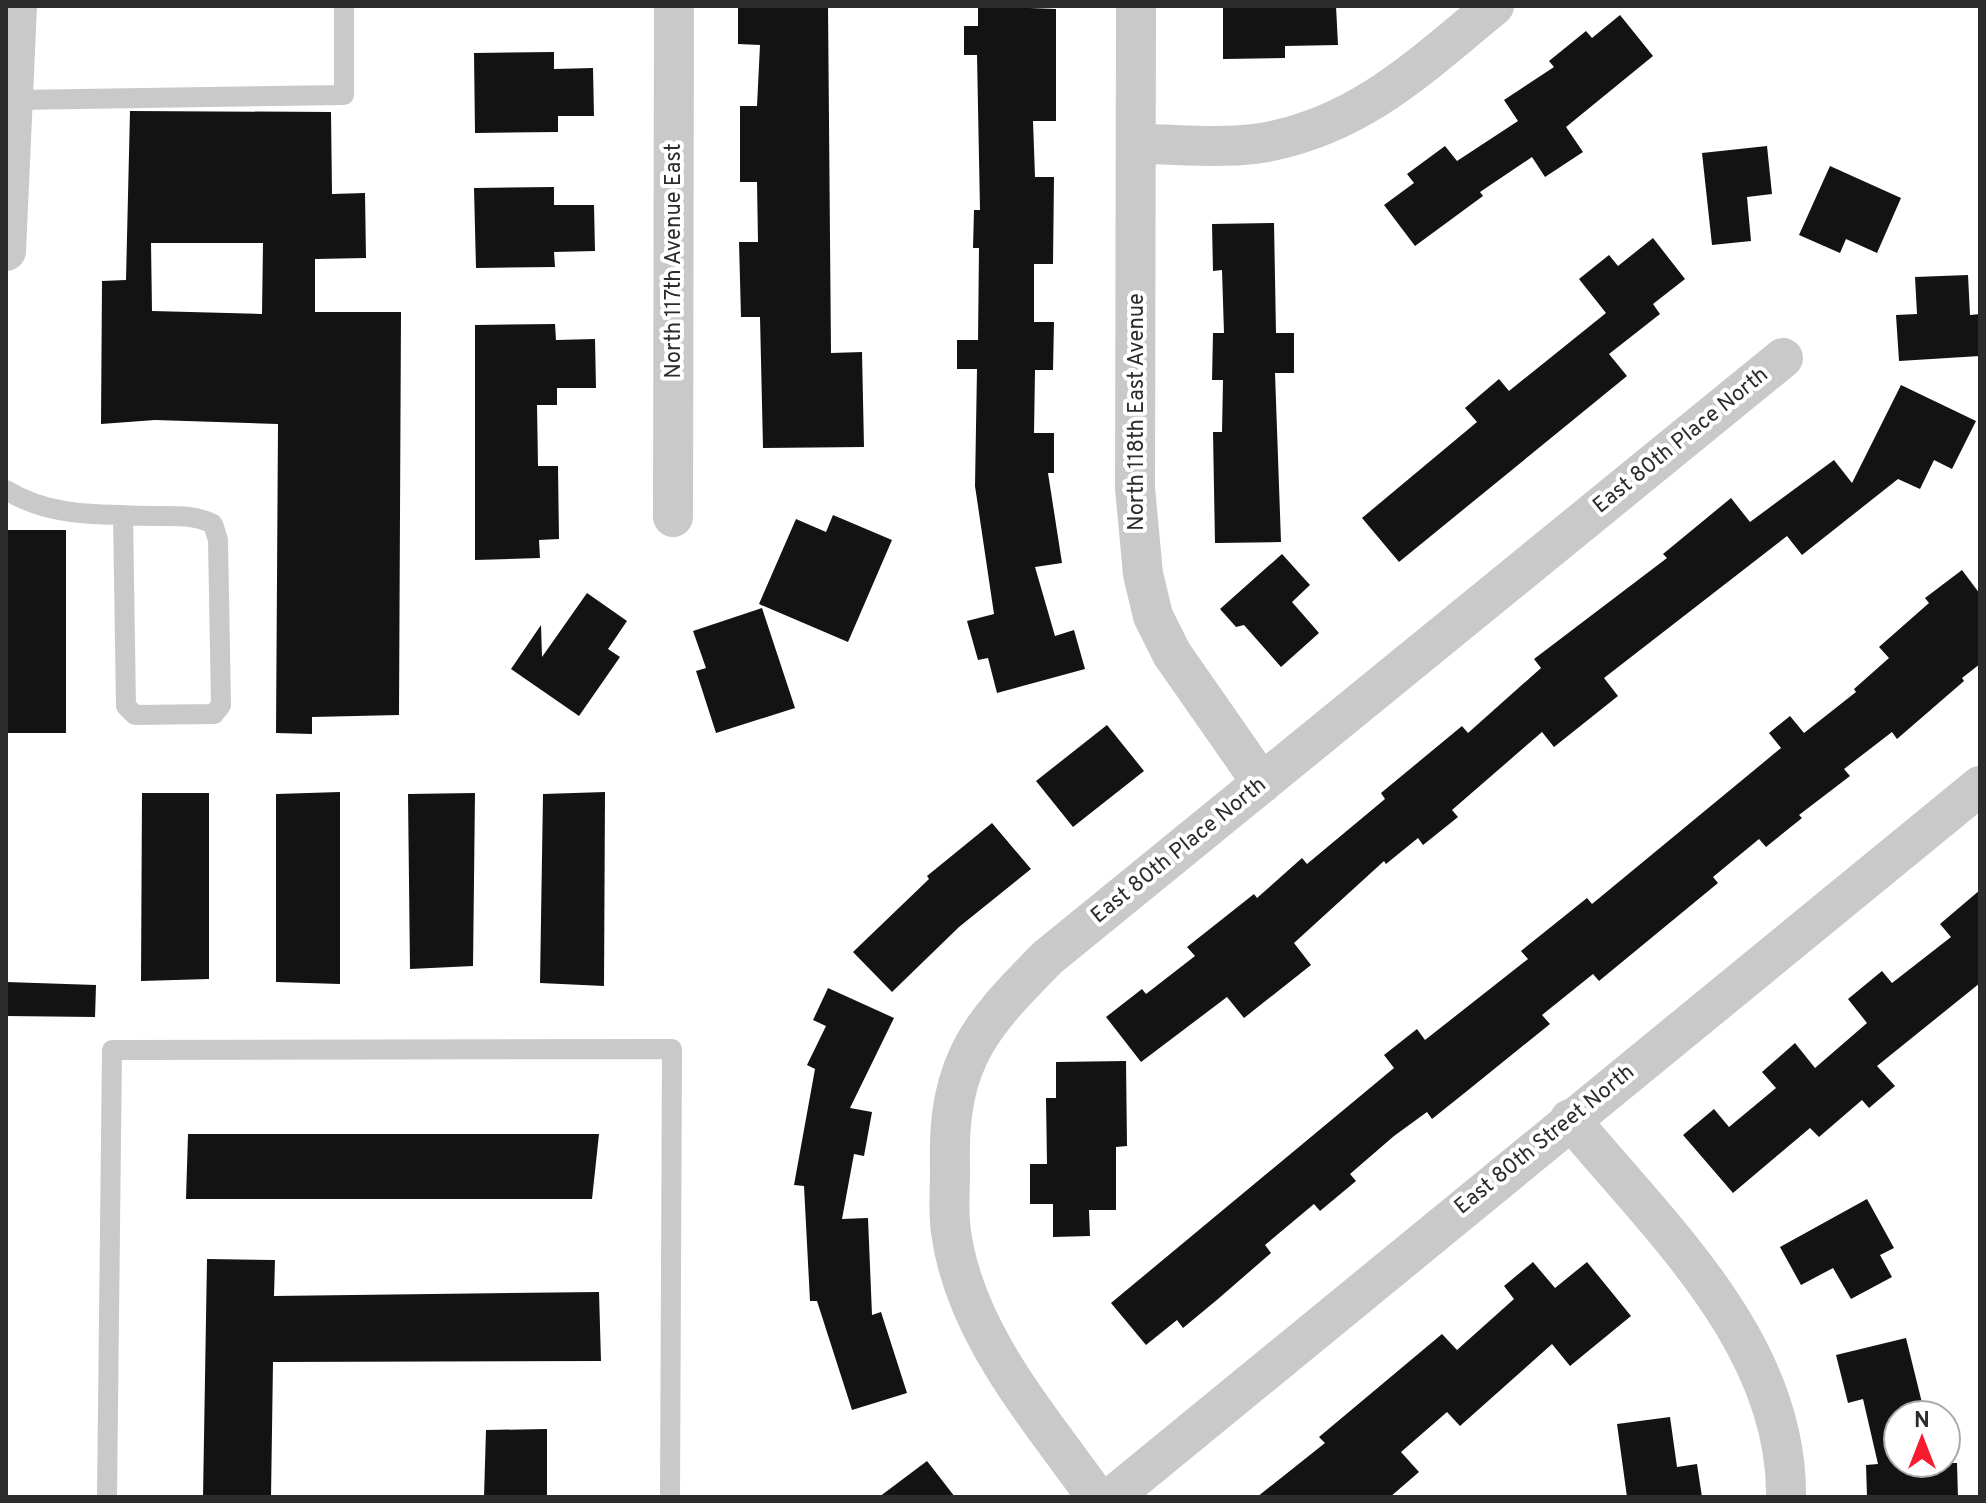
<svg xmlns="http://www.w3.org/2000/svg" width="1986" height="1503" font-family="Overpass,sans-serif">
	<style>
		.building { fill: #131313; fill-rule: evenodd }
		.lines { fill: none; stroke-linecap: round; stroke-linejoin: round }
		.service { stroke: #c9c9c9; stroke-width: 20 }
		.minor { stroke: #c9c9c9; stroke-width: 40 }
		.labels { text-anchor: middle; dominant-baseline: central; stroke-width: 8; stroke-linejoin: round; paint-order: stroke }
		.street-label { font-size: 22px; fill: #2c2c2c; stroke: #fff }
	</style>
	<rect width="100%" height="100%" fill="#fff"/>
	<g class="building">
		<polygon points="738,6 828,6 831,353 862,352 864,447 763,448 760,317 741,317 739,242 758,242 757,182 740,182 740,106 757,106 760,45 738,44"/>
		<polygon points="978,6 1056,9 1056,121 1033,121 1035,177 1054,177 1053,264 1034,264 1034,322 1054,322 1053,370 1035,370 1034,433 1054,433 1054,473 1048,473 1062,563 1035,567 1055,636 1074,630 1085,669 997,693 988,658 978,660 967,621 994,614 975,486 977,369 957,369 957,340 978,340 979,248 973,248 974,210 980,210 977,55 964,55 964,26 978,26"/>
		<polygon points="1223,6 1336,6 1338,45 1285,46 1285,58 1223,59"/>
		<polygon points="1620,15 1653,56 1566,127 1583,152 1545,177 1532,157 1480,192 1483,196 1415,246 1384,205 1414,183 1407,174 1445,146 1457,161 1518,121 1504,100 1554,67 1549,61 1586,31 1592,38"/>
		<polygon points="554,52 554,69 593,68 594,116 558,116 558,132 475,133 474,53"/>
		<path d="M130 111 331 112 332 194 365 193 366 258 315 259V312H401L399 715 312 717V734L276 733 278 424 155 420 101 424 102 281 126 280ZM151 243H263L262 314 152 311Z"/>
		<polygon points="1767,146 1772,194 1747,197 1751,241 1712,245 1702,153"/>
		<polygon points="1830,166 1901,198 1877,253 1846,239 1840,253 1799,235"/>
		<polygon points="554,187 554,205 594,205 595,251 554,252 555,267 476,268 474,188"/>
		<polygon points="1274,223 1276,333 1294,333 1294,373 1275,373 1281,542 1215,543 1213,432 1222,432 1223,380 1212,380 1213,333 1224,333 1222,270 1213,271 1212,224"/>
		<polygon points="1653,238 1685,279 1653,304 1660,314 1609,354 1627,376 1399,562 1362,518 1477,422 1465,408 1499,379 1509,391 1606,313 1579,279 1609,255 1618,266"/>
		<polygon points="1968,275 1970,315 1980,314 1980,356 1899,361 1896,315 1917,314 1915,277"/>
		<polygon points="555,324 556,340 595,339 596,388 557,388 557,405 537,405 538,466 558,466 559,539 539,540 540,558 475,560 475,325"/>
		<polygon points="1901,385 1976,421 1952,469 1934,460 1920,489 1898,479 1802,555 1787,536 1604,678 1618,696 1554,747 1542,732 1452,810 1458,817 1423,845 1418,838 1386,864 1384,861 1294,943 1311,965 1244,1018 1227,997 1141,1062 1106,1017 1142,989 1146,994 1195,956 1187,947 1254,894 1257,898 1302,858 1307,864 1385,799 1381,793 1462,726 1468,733 1541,668 1534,659 1667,558 1663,554 1731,498 1750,522 1834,460 1852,483"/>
		<polygon points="833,515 892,540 848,642 759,604 796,519 826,532"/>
		<rect x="6" y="530" width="60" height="203"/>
		<polygon points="1282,554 1310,585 1292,602 1319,633 1281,667 1244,625 1236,627 1220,609"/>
		<polygon points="1962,570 1980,594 1980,664 1962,678 1964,681 1897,739 1892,732 1844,769 1850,776 1799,815 1802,818 1766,847 1759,839 1713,877 1718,883 1599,981 1593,974 1542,1015 1550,1024 1467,1091 1432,1119 1427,1112 1394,1136 1350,1174 1356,1181 1320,1211 1314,1204 1265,1245 1271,1253 1218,1299 1183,1328 1177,1320 1146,1345 1111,1303 1394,1068 1384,1055 1417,1029 1425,1040 1528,959 1521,951 1587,898 1592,904 1781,748 1769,733 1790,716 1804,733 1856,692 1854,689 1889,658 1879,647 1929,603 1925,598"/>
		<polygon points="587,593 627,621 608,649 620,657 579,716 511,669 541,625 542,657"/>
		<polygon points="762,608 795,708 716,733 696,671 706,668 693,631"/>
		<polygon points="1107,725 1144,771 1073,827 1036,781"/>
		<polygon points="340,792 340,984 276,982 276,794"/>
		<polygon points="605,792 604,986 540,983 543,794"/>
		<polygon points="142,793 209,793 209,979 141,981"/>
		<polygon points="475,793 473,966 410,969 408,794"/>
		<polygon points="992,823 1031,869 959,927 892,992 853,952 929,879 927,876"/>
		<polygon points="1980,890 1980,983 1877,1066 1895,1086 1869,1108 1862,1100 1819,1137 1810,1128 1733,1193 1683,1135 1714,1109 1729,1127 1776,1088 1762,1072 1795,1043 1815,1068 1867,1023 1848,999 1882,971 1892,983 1951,937 1940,924"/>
		<polygon points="6,982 96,985 95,1017 6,1016"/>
		<polygon points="828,988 894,1018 850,1108 872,1112 864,1156 854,1154 842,1219 868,1218 872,1315 881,1312 907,1393 852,1410 817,1301 810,1301 804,1186 794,1185 815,1069 807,1065 826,1026 813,1020"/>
		<polygon points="1126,1061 1127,1146 1116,1147 1116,1210 1089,1210 1090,1236 1053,1237 1053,1204 1030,1204 1030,1164 1047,1164 1046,1098 1056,1098 1056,1062"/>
		<polygon points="188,1134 599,1134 592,1199 186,1199"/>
		<polygon points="1867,1199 1894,1248 1880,1255 1892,1277 1851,1299 1833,1268 1801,1285 1780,1247"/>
		<polygon points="207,1259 275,1260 274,1296 599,1292 601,1361 273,1362 271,1497 203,1497"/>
		<polygon points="1533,1262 1555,1288 1587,1262 1631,1316 1570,1366 1552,1344 1460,1426 1447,1412 1401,1452 1419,1472 1390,1497 1257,1497 1325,1443 1319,1437 1442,1334 1457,1350 1514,1299 1504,1286"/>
		<polygon points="1906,1338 1925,1415 1898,1415 1898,1463 1957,1463 1958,1497 1867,1497 1866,1465 1878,1464 1863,1399 1848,1403 1836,1355"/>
		<polygon points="1670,1417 1677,1467 1697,1464 1702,1497 1627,1497 1617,1424"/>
		<polygon points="547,1429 547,1497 484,1497 486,1430"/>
		<polygon points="927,1461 955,1497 879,1497"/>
	</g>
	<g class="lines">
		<g class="service">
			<polyline points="15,100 344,95 344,6"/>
			<path d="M6 490C53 519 105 514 158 516 178 516 195 515 213 524L218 540 221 705 214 714 135 715 126 706 123 515"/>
			<polyline points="107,1497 112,1050 672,1049 670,1497"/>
		</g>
		<g class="minor">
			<polyline points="1136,6 1135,488 1143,574 1153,616 1172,654 1262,783"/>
			<path d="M1137 144C1181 144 1229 150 1272 141 1366 121 1422 64 1494 6"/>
			<polyline points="6,251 17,6"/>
			<polyline points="673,517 674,6"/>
			<path d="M1570 1119C1660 1228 1788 1344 1786 1497"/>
			<path d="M1096 1497C1039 1416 965 1334 951 1232 948 1212 950 1191 950 1171 949 1131 951 1094 968 1057 985 1019 1019 987 1047 958L1783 358"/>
			<polyline points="1112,1497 1980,786"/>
		</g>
	</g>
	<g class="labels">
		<g class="street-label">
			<text transform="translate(674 261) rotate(-90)">North 117th Avenue East</text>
			<text transform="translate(1137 412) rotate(-90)">North 118th East Avenue</text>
			<text transform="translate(1681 441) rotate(-39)">East 80th Place North</text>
			<text transform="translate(1179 851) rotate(-39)">East 80th Place North</text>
			<text transform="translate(1545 1140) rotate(-39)">East 80th Street North</text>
		</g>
	</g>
	<rect width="1986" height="1503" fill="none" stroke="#2c2c2c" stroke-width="16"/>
	<g transform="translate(1922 1439)"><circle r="38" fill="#ffffff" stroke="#ababab" stroke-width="2"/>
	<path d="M0-6L14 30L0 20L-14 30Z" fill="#f61b2f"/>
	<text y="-12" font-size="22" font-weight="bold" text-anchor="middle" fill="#2c2c2c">N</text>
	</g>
</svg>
